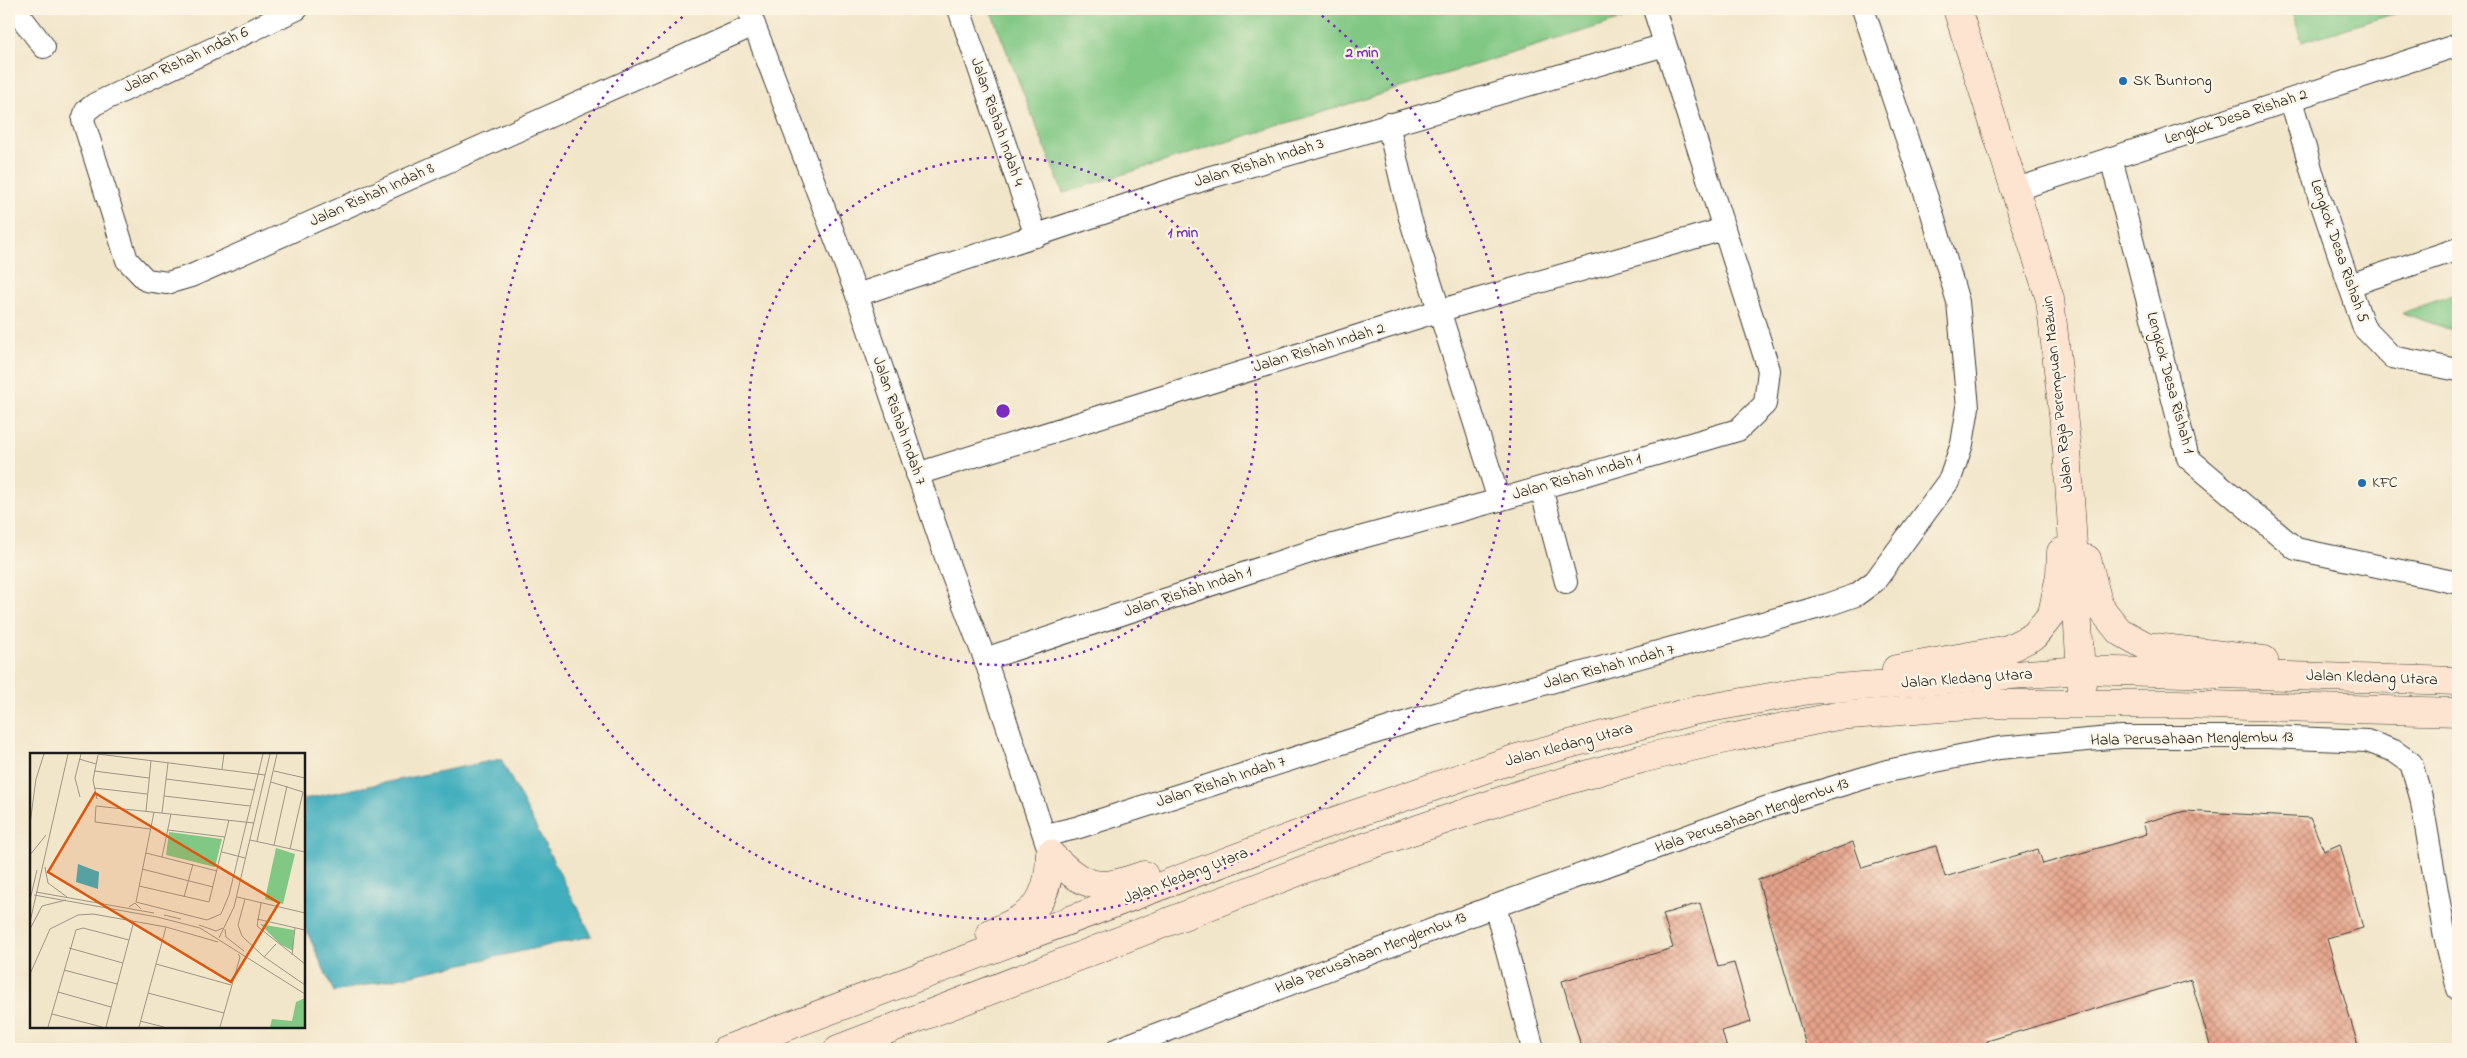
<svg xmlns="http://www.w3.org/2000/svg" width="2467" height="1058" font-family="'Indie Flower',sans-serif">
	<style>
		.green { fill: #81c884; stroke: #4e7250 }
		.water { fill: #40aebd; stroke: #2e656c }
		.building { fill: url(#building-cross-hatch) }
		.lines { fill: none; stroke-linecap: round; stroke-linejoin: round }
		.minor-casing { stroke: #3c3a36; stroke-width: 24 }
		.secondary-casing { stroke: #3c3a36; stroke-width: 29 }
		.minor { stroke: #fff; stroke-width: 22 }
		.secondary { stroke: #fde4d0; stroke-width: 28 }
		.ring { fill: none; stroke: #7b2cbf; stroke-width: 2.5; stroke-dasharray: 2.5 5 }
		.poi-dot { fill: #1f6fb2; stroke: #fcf5e5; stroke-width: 2 }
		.labels { text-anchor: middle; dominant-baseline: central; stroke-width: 4.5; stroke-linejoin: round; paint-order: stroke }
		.street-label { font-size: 16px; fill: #1c1c1c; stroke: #fcf5e5 }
		.poi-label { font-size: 16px; fill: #1c1c1c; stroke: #fcf5e5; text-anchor: start }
		.inset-road { fill: none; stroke: #9c9584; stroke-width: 1 }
		.view { fill: #de560d; fill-opacity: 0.15; stroke: #de560d; stroke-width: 2.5 }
		.inset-edge { fill: none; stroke: #1c1c1c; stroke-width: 2.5 }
		.centre { fill: #7b2cbf; stroke: #fcf5e5; stroke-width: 2.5 }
		.ring-label { font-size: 15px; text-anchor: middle; font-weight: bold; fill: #7b2cbf; stroke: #fcf5e5; stroke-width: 4.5; stroke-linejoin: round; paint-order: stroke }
	</style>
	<defs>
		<pattern id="building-cross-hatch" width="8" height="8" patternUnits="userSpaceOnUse" patternTransform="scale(1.25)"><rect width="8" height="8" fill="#e6a38a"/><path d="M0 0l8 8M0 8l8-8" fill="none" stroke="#ba8470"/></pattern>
	</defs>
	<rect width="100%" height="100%" fill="#fcf5e5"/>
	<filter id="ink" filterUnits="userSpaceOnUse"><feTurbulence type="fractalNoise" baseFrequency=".02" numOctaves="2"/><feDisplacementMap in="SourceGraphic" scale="10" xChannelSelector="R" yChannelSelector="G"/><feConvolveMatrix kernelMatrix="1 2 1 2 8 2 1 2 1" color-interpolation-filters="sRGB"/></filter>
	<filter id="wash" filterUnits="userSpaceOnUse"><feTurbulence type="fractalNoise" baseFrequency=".0096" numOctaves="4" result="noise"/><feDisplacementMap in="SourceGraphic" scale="20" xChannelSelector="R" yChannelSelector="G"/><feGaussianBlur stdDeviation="1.12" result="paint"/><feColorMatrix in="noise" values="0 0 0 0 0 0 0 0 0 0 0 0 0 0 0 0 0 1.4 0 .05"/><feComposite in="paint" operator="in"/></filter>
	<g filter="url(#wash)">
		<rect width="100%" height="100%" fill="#f2e6ca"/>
		<g class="green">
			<polygon points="990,9 1622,9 1625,18 1063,193"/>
			<polygon points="2291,9 2409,9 2302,42"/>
			<polygon points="2458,293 2458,332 2402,313"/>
		</g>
		<polygon class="water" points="501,759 592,936 334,992 304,925 304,799"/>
		<g id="blocks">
			<g class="building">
				<polygon points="2185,811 2310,818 2324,851 2340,844 2363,928 2327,938 2359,1049 2211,1049 2191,980 1987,1041 1990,1049 1807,1049 1758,880 1853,842 1862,868 1936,846 1945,877 2038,849 2043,864 2147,834 2143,823"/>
				<polygon points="1700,903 1718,967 1734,963 1751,1022 1722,1031 1727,1049 1582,1049 1562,981 1673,948 1663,914"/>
			</g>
		</g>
	</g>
	<g filter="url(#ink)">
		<use href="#blocks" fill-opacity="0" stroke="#3c3a36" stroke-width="1"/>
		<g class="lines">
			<defs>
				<g id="minor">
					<polyline points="15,9 44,47"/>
					<polyline points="297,9 95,104 86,111 83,120 127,260 146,280 167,283 191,276 754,25"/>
					<polyline points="748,9 857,295 950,569 985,659 1049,850"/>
					<polyline points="959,9 1036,236"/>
					<polyline points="2291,100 2319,196 2364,328 2392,357 2458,370"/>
					<polyline points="1388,124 1410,218 1499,500"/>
					<polyline points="2111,158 2188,458 2296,549 2458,583"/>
					<polyline points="2014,190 2458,45"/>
					<polyline points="2350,285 2458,249"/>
					<polyline points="857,295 1211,177 1665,45"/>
					<polyline points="917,474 1438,311 1724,229"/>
					<polyline points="1541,488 1566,582"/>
					<polyline points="985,659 1322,548 1499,500 1738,430 1765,404 1769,370 1654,9"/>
					<polyline points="1046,835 1076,828 1414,720 1827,605 1856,595 1875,581 1950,479 1962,444 1968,407 1958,302 1932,213 1863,9"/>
					<polyline points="1495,906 1533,1049"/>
					<polyline points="1118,1049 1495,906 1765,808 1887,771 1999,748 2121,737 2269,737 2367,741 2394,751 2411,763 2421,797 2444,932 2458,989"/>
				</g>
				<g id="secondary">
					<polyline points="1957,9 2050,299 2067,450 2082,689"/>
					<polyline points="2087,559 2099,606 2119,631 2146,646 2264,660"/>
					<polyline points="1896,669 2008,649 2034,636 2052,614 2060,575 2061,552"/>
					<path d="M1050 854C1085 888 1096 892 1144 875"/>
					<path d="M990 933C1034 916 1049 902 1050 854"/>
					<polyline points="727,1049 1323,825 1517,758 1693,711 1809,690 2082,670 2458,681"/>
					<polyline points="838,1049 1347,853 1521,794 1641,759 1730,738 1837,716 1993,704 2178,704 2458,712"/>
				</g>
			</defs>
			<use href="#minor" class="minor-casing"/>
			<use href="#secondary" class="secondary-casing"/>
			<use href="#minor" class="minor"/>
			<use href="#secondary" class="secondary"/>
		</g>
	</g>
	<g class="ring">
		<circle cx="1003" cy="411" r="254"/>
		<path d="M1316 11A508 508 0 1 1 690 11"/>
	</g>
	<g class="poi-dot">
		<circle cx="2123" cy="81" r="5"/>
		<circle cx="2362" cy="483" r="5"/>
	</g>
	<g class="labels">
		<g class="street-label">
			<text transform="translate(186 60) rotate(-25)">Jalan Rishah Indah 6</text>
			<text transform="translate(2236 117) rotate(-18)">Lengkok Desa Rishah 2</text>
			<text transform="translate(997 122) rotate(71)">Jalan Rishah Indah 4</text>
			<text transform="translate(1259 163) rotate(-17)">Jalan Rishah Indah 3</text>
			<text transform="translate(372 195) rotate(-24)">Jalan Rishah Indah 8</text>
			<text transform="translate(2339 251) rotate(71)">Lengkok Desa Rishah 5</text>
			<text transform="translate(1319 348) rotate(-17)">Jalan Rishah Indah 2</text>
			<text transform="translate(2170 383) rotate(75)">Lengkok Desa Rishah 1</text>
			<text transform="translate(2058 394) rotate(-96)">Jalan Raja Perempuan Mazwin</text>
			<text transform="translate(899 421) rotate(71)">Jalan Rishah Indah 7</text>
			<text transform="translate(1577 477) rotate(-16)">Jalan Rishah Indah 1</text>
			<text transform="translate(1188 592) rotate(-18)">Jalan Rishah Indah 1</text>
			<text transform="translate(1609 667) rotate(-15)">Jalan Rishah Indah 7</text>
			<text transform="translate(2372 678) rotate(2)">Jalan Kledang Utara</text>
			<text transform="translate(1967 679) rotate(-4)">Jalan Kledang Utara</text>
			<text transform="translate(2192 739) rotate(-1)">Hala Perusahaan Menglembu 13</text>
			<text transform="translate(1569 745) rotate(-15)">Jalan Kledang Utara</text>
			<text transform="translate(1221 782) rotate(-18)">Jalan Rishah Indah 7</text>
			<text transform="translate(1752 816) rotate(-19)">Hala Perusahaan Menglembu 13</text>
			<text transform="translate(1186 876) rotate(-21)">Jalan Kledang Utara</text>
			<text transform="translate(1371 953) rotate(-21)">Hala Perusahaan Menglembu 13</text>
		</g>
		<g class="poi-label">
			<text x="2133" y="81">SK Buntong</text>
			<text x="2372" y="483">KFC</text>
		</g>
	</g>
	<g transform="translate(30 753)">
		<rect width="275" height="275" fill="#f2e6ca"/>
		<path d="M139 79 192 86 185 114 136 102ZM246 95 265 101 253 151 235 146ZM230 171 264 177 263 198 250 191ZM275 245V274H240L242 266 262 268 266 249Z" fill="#81c884"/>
		<path d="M48 111 69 119 68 136 46 129Z" fill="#40aebd"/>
		<path class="inset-road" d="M68 1 235 22M49 6 66 11M192 16 194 1M64 18 119 25M244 18 275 25M136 26 224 37M241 29 273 39 260 96M64 35 117 41M134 43 220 53M50 44 45 25 51 1M67 46 63 27 68 2M116 58 121 8M132 60 138 10M0 71 6 26 14 1M120 76 65 69 66 53 224 70M138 77 195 84M220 87 275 99M227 88 247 1M244 92 257 33M192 99 215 105M116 100 187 118M0 102 16 82M132 104 141 61M15 114 18 130 37 144M112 116 183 134M109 133 179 149 199 67M6 139 124 160M4 142 127 164 170 175 275 241M154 144 163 111M207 144 275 160M215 146 208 172 212 183 233 203 275 232M0 147 7 117M106 149 177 167 191 161 199 142 233 1M106 149 124 59M231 150 227 173 275 211M99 154 105 150 111 156M134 162 151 166M227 166 275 177M0 169 38 1M169 172 186 178 193 175M0 176 12 153 36 147M195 176 196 184 214 198M189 185 204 154 240 1M39 195 93 210M262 202 265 175M234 204 246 191M126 211 201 232M34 217 87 231M0 221 20 176 48 162 63 161 136 174 188 189M28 239 81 254M118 240 194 260M22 261 72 274M110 268 134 274M18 274 46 177 53 175 99 187M76 274 104 168M109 274 136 174M190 274 210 204 208 201"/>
		<path class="view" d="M65 40 249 150 201 229 18 119Z"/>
		<rect width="275" height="275" class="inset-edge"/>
	</g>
	<circle cx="1003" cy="411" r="8" class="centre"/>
	<g class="ring-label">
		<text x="1362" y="57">2 min</text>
		<text x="1183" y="237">1 min</text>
	</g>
	<rect width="2467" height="1058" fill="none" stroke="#fcf5e5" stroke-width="30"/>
</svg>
